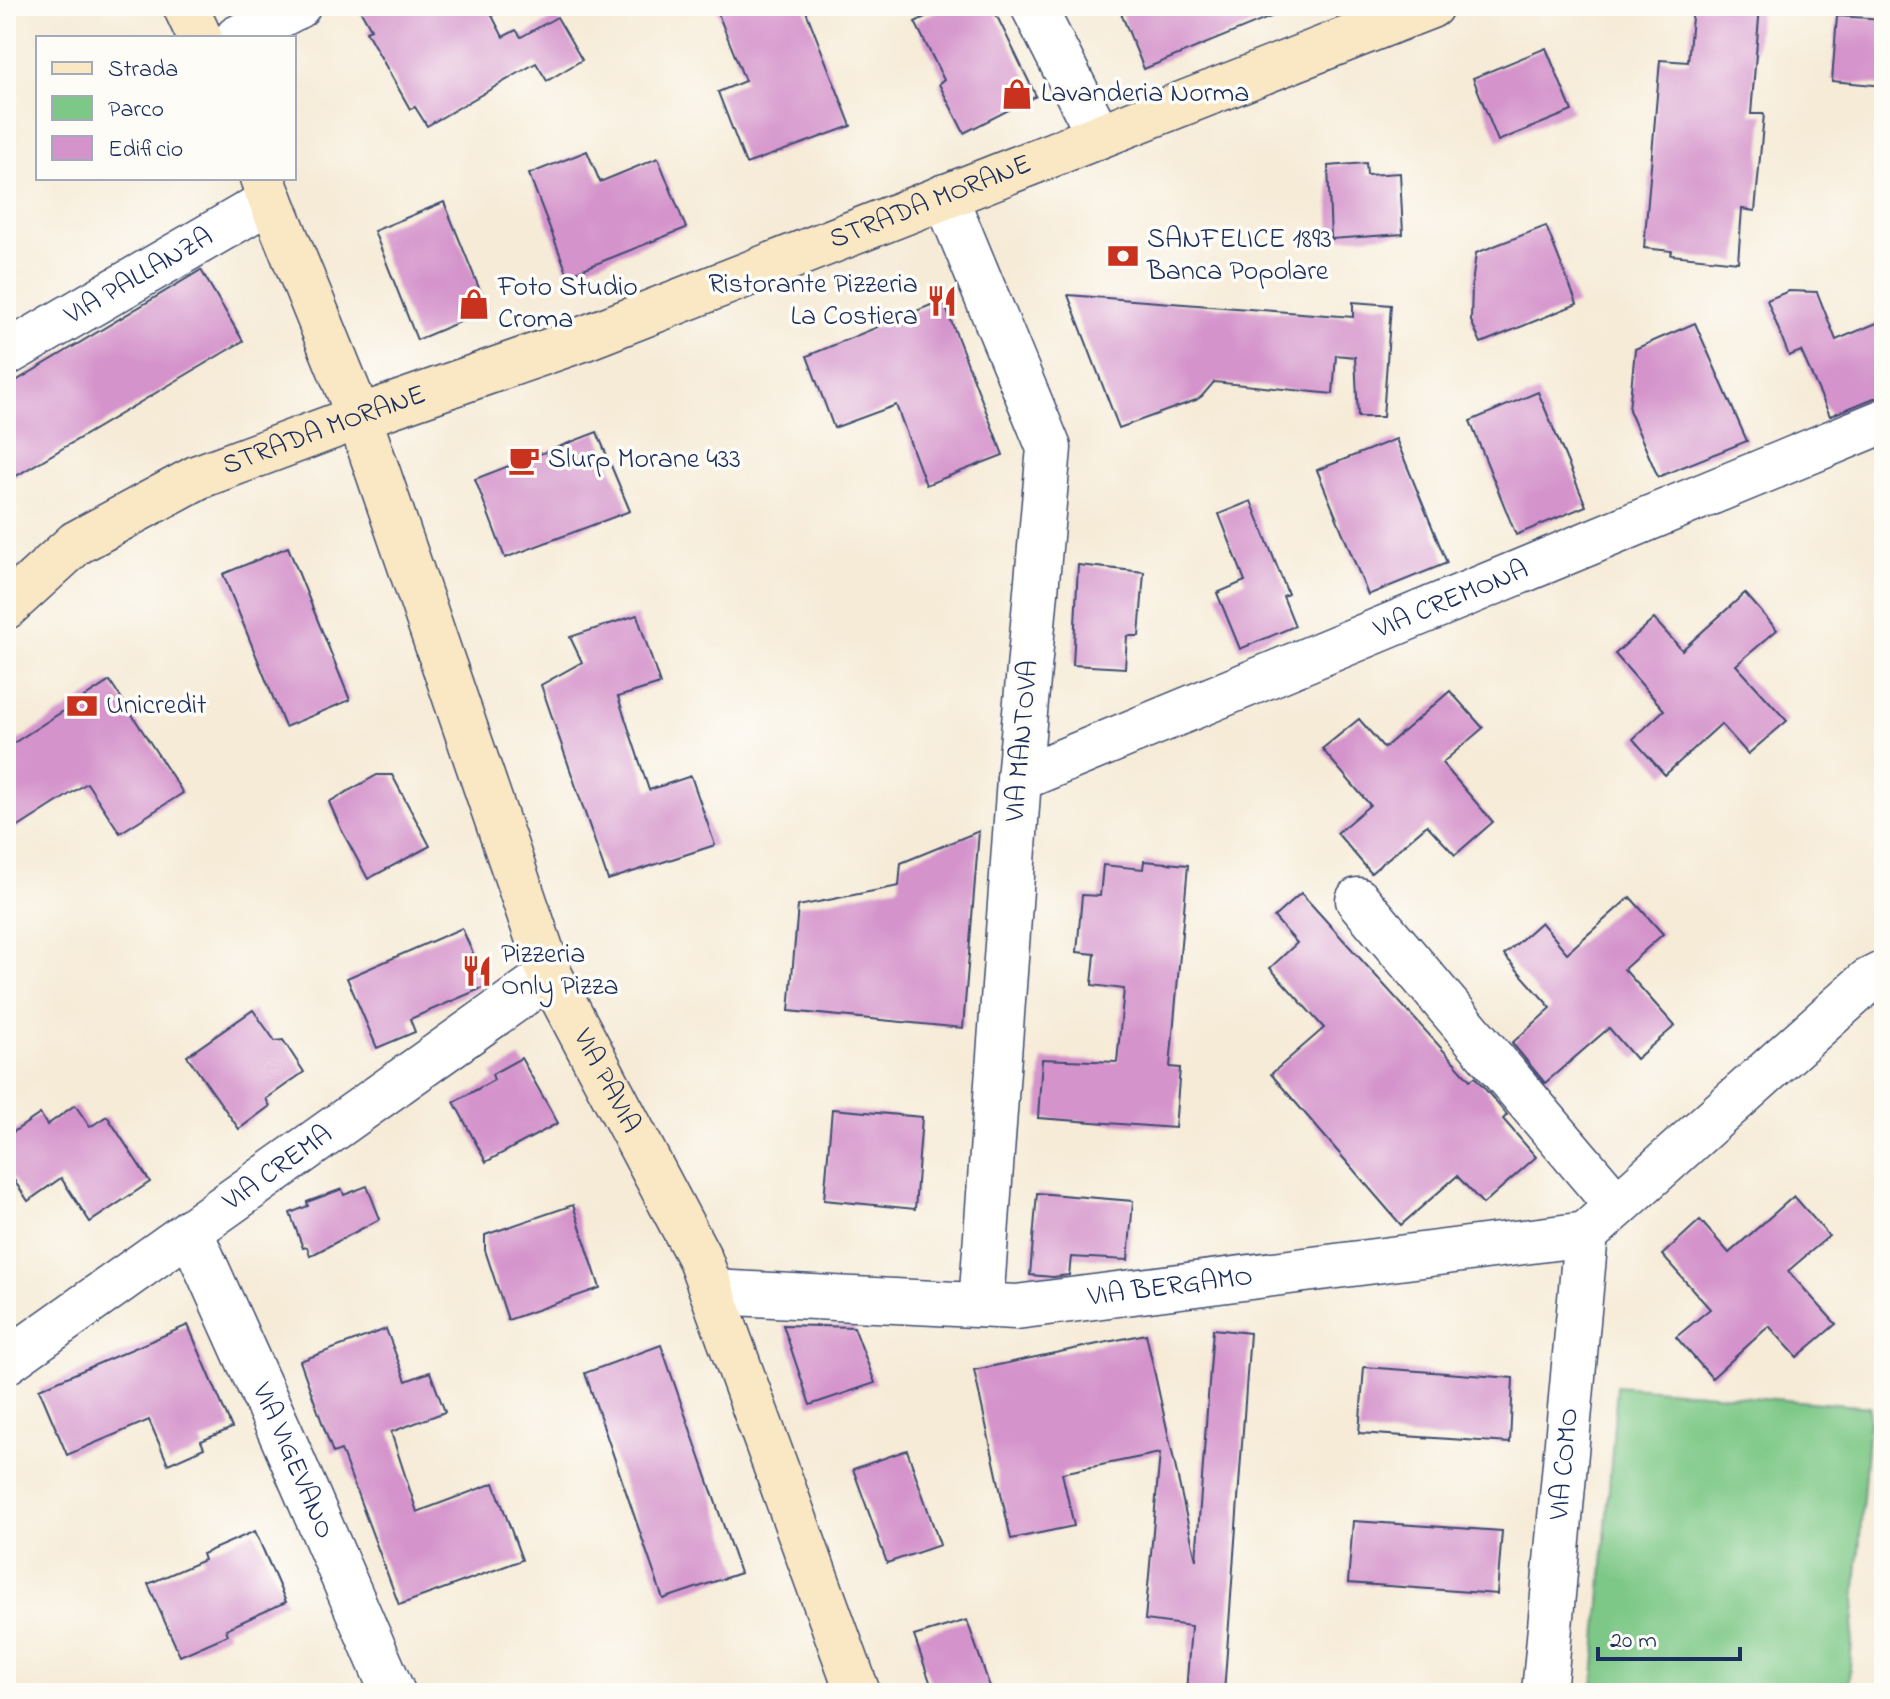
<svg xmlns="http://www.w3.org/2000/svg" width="1890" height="1699" font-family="'Indie Flower',sans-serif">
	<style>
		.green { fill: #7dc886; stroke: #4c7c72; stroke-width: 2 }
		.building { fill: #d493cb }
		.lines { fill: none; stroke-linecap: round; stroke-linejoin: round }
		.street-casing { stroke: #3c4b70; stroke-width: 47 }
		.secondary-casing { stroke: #3c4b70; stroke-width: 47 }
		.street { stroke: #fff; stroke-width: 44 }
		.secondary { stroke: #fae7c3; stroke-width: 44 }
		.labels { text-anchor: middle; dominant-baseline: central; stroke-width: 7; stroke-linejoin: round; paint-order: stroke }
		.poi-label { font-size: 28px; fill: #1b2f5e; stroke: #fdfcf7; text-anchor: start }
		.street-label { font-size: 28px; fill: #1b2f5e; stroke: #fdfcf7 }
	</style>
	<rect width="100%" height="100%" fill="#fdfcf7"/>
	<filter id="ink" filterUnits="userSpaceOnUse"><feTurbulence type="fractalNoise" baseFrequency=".0125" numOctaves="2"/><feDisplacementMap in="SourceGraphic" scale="16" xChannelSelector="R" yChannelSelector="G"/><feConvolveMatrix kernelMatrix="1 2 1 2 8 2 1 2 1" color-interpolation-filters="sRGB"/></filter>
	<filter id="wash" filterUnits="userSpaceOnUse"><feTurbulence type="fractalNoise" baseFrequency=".006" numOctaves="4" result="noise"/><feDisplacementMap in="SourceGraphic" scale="32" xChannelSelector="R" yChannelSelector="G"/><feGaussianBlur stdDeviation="1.8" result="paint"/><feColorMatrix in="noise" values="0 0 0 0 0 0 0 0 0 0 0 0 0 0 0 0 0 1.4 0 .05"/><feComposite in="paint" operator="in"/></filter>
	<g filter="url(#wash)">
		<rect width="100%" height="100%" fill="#f6ebd7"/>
		<polygon class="green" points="1617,1386 1870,1407 1848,1693 1593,1693"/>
		<g id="blocks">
			<g class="building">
				<polygon points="358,6 487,6 503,37 516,30 521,37 557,17 582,60 547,81 536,63 427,126 415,107 410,109 366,31 371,29"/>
				<polygon points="715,6 804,6 851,126 746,164 718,92 745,81"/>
				<polygon points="947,6 992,6 1036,96 964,133 939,84 944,80 915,22"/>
				<polygon points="1118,6 1295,6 1295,7 1144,69"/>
				<polygon points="1693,6 1760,6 1751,114 1764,114 1755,211 1742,209 1738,262 1671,255 1672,251 1644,248 1660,60 1688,62"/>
				<polygon points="1837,16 1884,19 1884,86 1832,81"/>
				<polygon points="1546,48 1572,111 1498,141 1473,78"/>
				<polygon points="587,151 600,182 658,158 686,228 568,275 529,174"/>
				<polygon points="1366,163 1367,175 1400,173 1403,234 1331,239 1328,166"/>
				<polygon points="444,202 488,310 417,340 374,231"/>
				<polygon points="1546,226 1577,304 1481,343 1471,321 1472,285 1476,253"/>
				<polygon points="201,270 243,341 6,482 6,387"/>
				<polygon points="1789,291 1817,292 1836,340 1884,320 1884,397 1874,398 1830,416 1801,351 1789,356 1767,300"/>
				<polygon points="1068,295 1353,317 1353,302 1391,305 1383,417 1358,417 1355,357 1336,355 1333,394 1214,382 1202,396 1196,400 1119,428"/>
				<polygon points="943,300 1003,455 926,485 896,405 834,428 807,356"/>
				<polygon points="1695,323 1747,441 1658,477 1629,410 1635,349"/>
				<polygon points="1538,392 1586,506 1516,535 1470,421"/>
				<polygon points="597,432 630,511 505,558 475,479"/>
				<polygon points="1396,439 1447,563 1368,595 1317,470"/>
				<polygon points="1251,501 1288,594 1283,596 1295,626 1240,649 1217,593 1245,581 1219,514"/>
				<polygon points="288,547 350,700 285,727 223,574"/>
				<polygon points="1078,565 1144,572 1139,636 1127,636 1125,668 1073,665"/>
				<polygon points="1745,593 1777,630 1736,665 1787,721 1748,754 1721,724 1665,775 1633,739 1664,710 1615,654 1654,619 1682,650"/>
				<polygon points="637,615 660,684 618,697 649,790 691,776 715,845 608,880 541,685 582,662 570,637"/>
				<polygon points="110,681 183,793 120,833 87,783 6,835 6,748"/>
				<polygon points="1450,691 1483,728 1442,763 1493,822 1455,855 1427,825 1371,873 1337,833 1370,805 1322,749 1359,719 1384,748"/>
				<polygon points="377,775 392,775 430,846 368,879 341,829 329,802"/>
				<polygon points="979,831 963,1028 789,1011 798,906 899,886 901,863"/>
				<polygon points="1144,861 1188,865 1170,1067 1180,1068 1175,1128 1038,1118 1042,1059 1117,1062 1124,989 1092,985 1095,954 1077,952 1082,895 1100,896 1103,865 1143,869"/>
				<polygon points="1301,893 1470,1080 1475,1077 1507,1115 1503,1119 1536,1157 1483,1204 1457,1176 1401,1225 1271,1074 1324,1028 1270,968 1297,943 1274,917"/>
				<polygon points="1630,897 1663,934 1624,969 1675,1026 1636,1059 1609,1028 1545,1083 1512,1043 1551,1008 1504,955 1541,922 1567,953"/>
				<polygon points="462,928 487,986 410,1019 415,1032 377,1048 347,978"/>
				<polygon points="253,1010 275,1041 283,1040 304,1072 266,1099 270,1106 239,1129 187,1056"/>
				<polygon points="521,1058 558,1123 486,1162 454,1102 494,1080 492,1074"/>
				<polygon points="75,1105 90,1127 107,1116 150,1182 90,1222 61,1178 28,1201 6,1168 6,1137 40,1114 47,1125"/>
				<polygon points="832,1109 922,1117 915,1209 824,1200"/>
				<polygon points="367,1186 380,1219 310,1256 307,1247 303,1248 290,1213 308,1206 307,1202 342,1189 344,1195"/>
				<polygon points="1037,1193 1133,1201 1128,1260 1071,1257 1069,1275 1053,1277 1030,1275"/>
				<polygon points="1794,1196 1829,1236 1788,1271 1836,1324 1797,1357 1769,1326 1712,1378 1676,1337 1710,1309 1662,1255 1700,1220 1729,1253"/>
				<polygon points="573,1205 600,1288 508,1320 485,1250 485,1235"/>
				<polygon points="188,1325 232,1428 201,1441 204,1448 168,1464 149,1420 67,1455 39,1389"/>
				<polygon points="783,1325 854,1327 875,1383 810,1405"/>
				<polygon points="386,1329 406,1381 430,1372 445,1412 391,1432 417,1512 494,1483 522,1560 399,1605 341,1450 333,1453 300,1361"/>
				<polygon points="1213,1329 1250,1333 1224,1693 1186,1693 1191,1626 1145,1620 1160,1453 1062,1473 1074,1526 1011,1539 974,1370 1146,1334 1196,1560"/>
				<polygon points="661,1345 740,1573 663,1599 585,1373"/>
				<polygon points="1364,1367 1513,1378 1510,1443 1359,1433"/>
				<polygon points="907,1450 940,1545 887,1563 853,1469"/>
				<polygon points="1353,1521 1502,1531 1497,1594 1348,1583"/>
				<polygon points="255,1531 286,1602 226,1629 228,1635 180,1656 148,1584 204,1560 202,1554"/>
				<polygon points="967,1620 992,1693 934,1693 914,1636"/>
			</g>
		</g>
	</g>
	<g filter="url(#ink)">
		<use href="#blocks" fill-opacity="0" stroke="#3c4b70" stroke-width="2"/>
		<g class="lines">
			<defs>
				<g id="street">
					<polyline points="1033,6 1099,136"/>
					<polyline points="237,38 298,6"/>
					<polyline points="945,196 1049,448 1019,779 981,1305"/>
					<path id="s1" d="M6 354 271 200"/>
					<path id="s2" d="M1019 779 1884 421"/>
					<polyline points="1358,900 1617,1206"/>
					<path id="s3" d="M190 1231 283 1438 393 1693"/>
					<path id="s4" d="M712 1292 1016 1307 1586 1234 1868 981 1884 973"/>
					<path id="s5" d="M6 1362 550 975"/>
					<path id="s6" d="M1544 1693 1586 1234"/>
				</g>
				<g id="secondary">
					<polyline points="185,6 200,38"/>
					<path id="s7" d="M262 178 359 417 550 975 700 1259 858 1693"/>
					<path id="s8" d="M6 607 76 543 198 477 359 417 580 340 1431 6"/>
				</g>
			</defs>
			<use href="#street" class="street-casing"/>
			<use href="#secondary" class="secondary-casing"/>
			<use href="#street" class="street"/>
			<use href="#secondary" class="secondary"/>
		</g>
	</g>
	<defs>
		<symbol id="shop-bare" viewBox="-9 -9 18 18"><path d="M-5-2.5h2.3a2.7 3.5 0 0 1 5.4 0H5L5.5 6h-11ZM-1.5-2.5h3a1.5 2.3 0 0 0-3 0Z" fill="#c8321e" stroke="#fdfcf7" stroke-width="2.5" paint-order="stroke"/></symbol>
		<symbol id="bank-bare" viewBox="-9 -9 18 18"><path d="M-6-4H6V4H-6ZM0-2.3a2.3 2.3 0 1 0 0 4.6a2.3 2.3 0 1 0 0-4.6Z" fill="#c8321e" stroke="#fdfcf7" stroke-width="2.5" paint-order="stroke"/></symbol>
		<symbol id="restaurant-bare" viewBox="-9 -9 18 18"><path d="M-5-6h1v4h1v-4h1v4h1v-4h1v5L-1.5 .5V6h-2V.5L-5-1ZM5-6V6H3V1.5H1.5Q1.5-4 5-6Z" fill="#c8321e" stroke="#fdfcf7" stroke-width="2.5" paint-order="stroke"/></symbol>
		<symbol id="cafe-bare" viewBox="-9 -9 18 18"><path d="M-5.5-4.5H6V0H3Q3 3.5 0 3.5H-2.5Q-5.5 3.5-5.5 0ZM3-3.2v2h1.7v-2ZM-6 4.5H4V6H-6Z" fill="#c8321e" stroke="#fdfcf7" stroke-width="2.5" paint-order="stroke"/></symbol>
	</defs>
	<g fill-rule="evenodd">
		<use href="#shop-bare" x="995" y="72" width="44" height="44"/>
		<use href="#bank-bare" x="1101" y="234" width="44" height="44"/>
		<use href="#restaurant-bare" x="920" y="279" width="44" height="44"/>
		<use href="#shop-bare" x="452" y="282" width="44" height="44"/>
		<use href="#cafe-bare" x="502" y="438" width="44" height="44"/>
		<use href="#bank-bare" x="60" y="684" width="44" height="44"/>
		<use href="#restaurant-bare" x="455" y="949" width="44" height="44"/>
	</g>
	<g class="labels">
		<g class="poi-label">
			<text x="1041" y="94">Lavanderia Norma</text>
			<text x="1147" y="240">SANFELICE 1893<tspan x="1147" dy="32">Banca Popolare</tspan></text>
			<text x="918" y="285" text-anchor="end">Ristorante Pizzeria<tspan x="918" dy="32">La Costiera</tspan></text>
			<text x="498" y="288">Foto Studio<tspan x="498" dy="32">Croma</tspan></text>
			<text x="548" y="460">Slurp Morane 433</text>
			<text x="106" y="706">Unicredit</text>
			<text x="501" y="955">Pizzeria<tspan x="501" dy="32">Only Pizza</tspan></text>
		</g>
		<g class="street-label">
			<text stroke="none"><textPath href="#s8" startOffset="1016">STRADA MORANE</textPath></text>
			<text stroke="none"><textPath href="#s1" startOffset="154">VIA PALLANZA</textPath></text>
			<text stroke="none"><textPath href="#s8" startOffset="368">STRADA MORANE</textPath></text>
			<text stroke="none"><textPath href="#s2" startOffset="468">VIA CREMONA</textPath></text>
			<text transform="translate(1023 741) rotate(-85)">VIA MANTOVA</text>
			<text stroke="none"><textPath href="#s7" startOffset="968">VIA PAVIA</textPath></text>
			<text stroke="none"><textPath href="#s5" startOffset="334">VIA CREMA</textPath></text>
			<text stroke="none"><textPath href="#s4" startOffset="460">VIA BERGAMO</textPath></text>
			<text stroke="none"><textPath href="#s3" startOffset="252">VIA VIGEVANO</textPath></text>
			<text stroke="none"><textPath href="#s6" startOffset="230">VIA COMO</textPath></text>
		</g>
	</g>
	<rect width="1890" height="1699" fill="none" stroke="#fdfcf7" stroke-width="32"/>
	<rect x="36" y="36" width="260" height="144" fill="#fdfcf7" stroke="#a3aaba" stroke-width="2"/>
	<rect x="52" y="62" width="40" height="12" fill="#fae7c3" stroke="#a3aaba" stroke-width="2"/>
	<text x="108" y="76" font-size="24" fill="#1b2f5e">Strada</text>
	<rect x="52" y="96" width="40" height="24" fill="#7dc886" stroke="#a3aaba" stroke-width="2"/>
	<text x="108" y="116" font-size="24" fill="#1b2f5e">Parco</text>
	<rect x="52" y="136" width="40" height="24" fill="#d493cb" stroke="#a3aaba" stroke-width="2"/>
	<text x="108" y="156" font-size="24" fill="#1b2f5e">Edificio</text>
	<path d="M1598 1647v12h142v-12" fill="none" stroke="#1b2f5e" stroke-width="4"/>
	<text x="1610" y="1647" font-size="24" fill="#1b2f5e" stroke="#fdfcf7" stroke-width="6" paint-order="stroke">20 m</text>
</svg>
